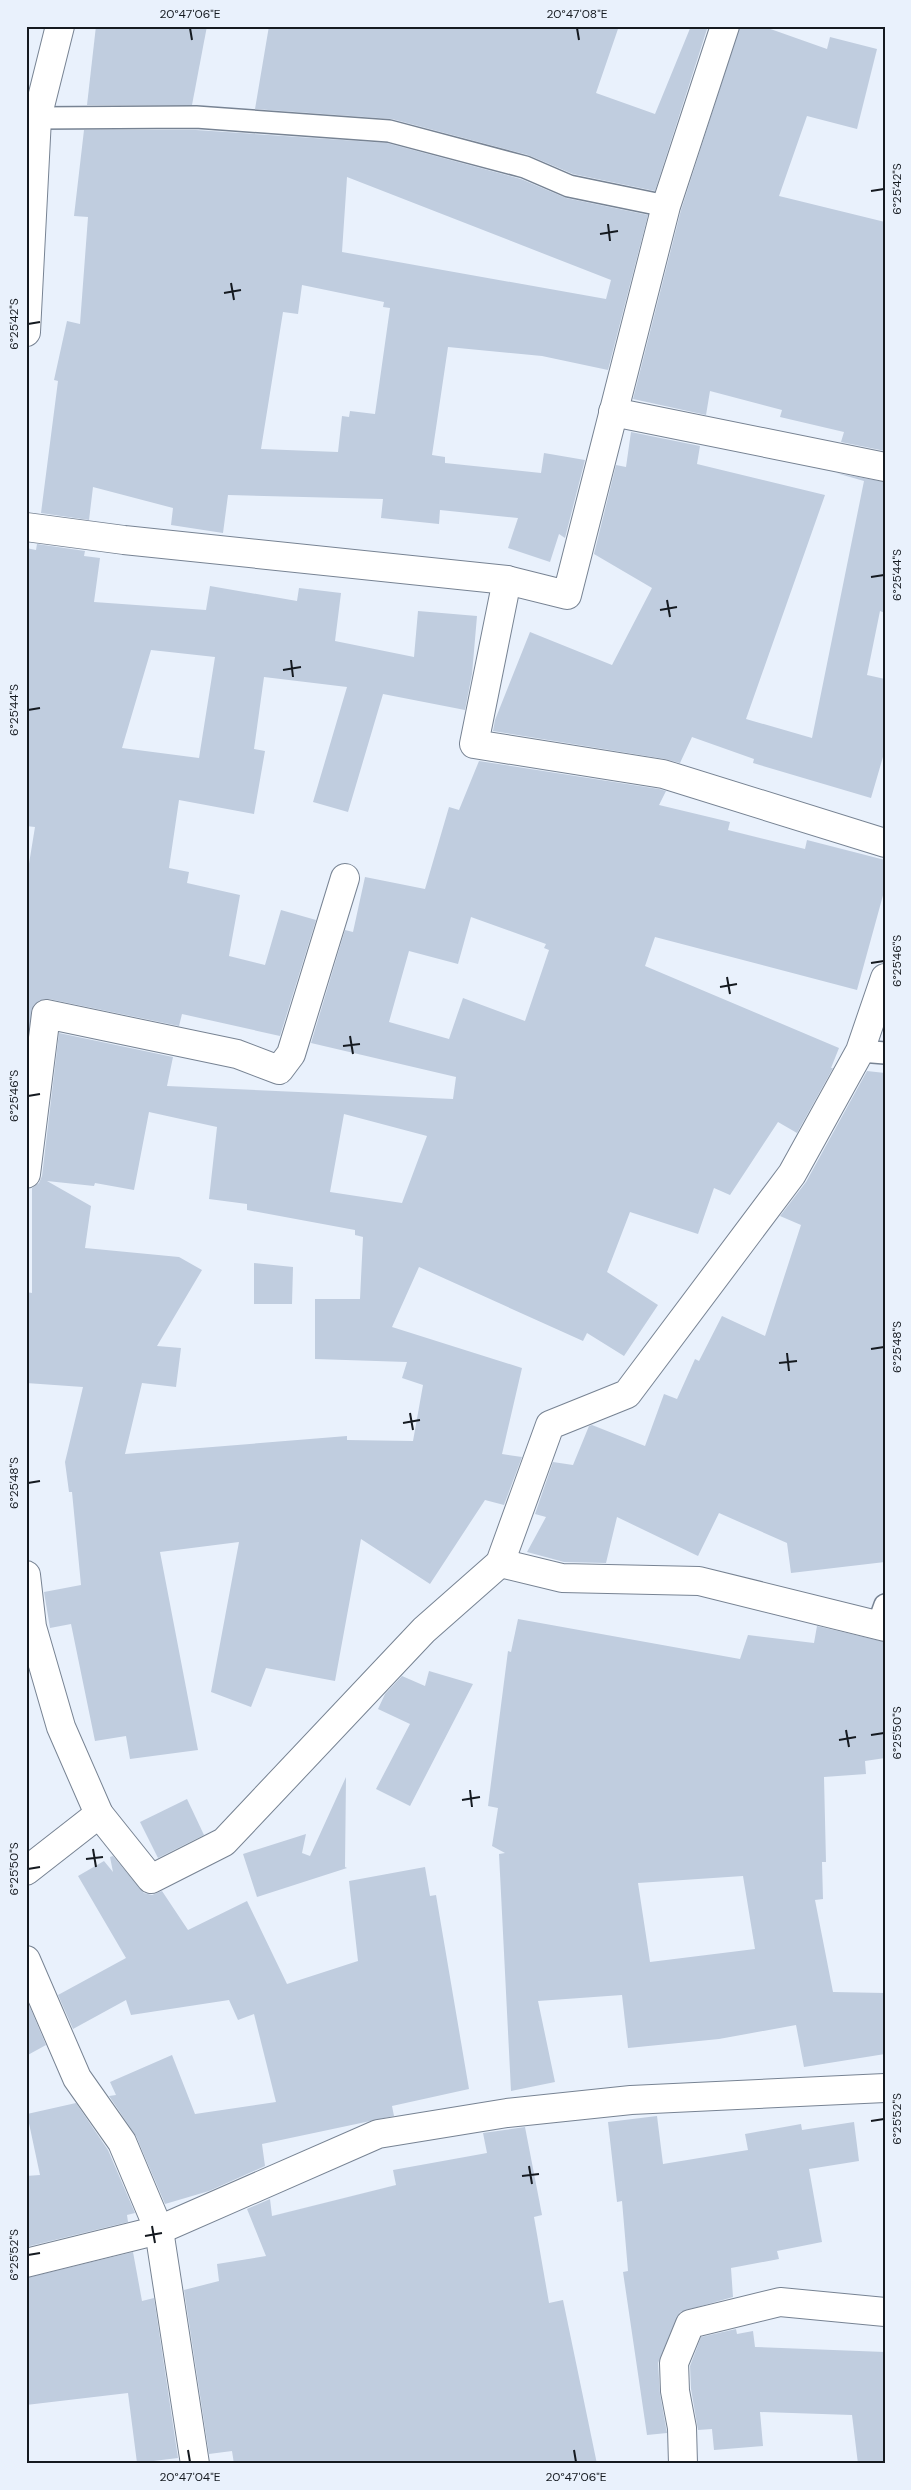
<svg xmlns="http://www.w3.org/2000/svg" width="911" height="2490" font-family="'DM Sans',sans-serif">
	<style>
		.building { fill: #c0cddf; fill-rule: evenodd }
		.lines { fill: none; stroke-linecap: round; stroke-linejoin: round }
		.lane-casing { stroke: #778393; stroke-width: 24 }
		.street-casing { stroke: #778393; stroke-width: 30 }
		.lane { stroke: #fff; stroke-width: 21 }
		.street { stroke: #fff; stroke-width: 28 }
		.ticks { fill: none; stroke: #151a20; stroke-width: 2 }
		.neatline { fill: none; stroke: #151a20; stroke-width: 2 }
		.ticks-label { font-size: 12px; text-anchor: middle; fill: #151a20 }
	</style>
	<rect width="100%" height="100%" fill="#e9f1fc"/>
	<g class="building">
		<polygon points="96,26 207,26 192,105 87,105"/>
		<polygon points="269,26 619,26 596,93 655,114 691,26 708,26 655,191 573,174 528,155 392,119 255,109"/>
		<polygon points="740,26 762,26 827,49 830,37 877,49 857,129 807,116 779,196 885,222 885,451 841,442 844,432 780,417 782,410 710,391 706,415 633,399 681,210"/>
		<path d="M84 130H196L387 143 521 179 566 198 648 215 608 370 542 356 448 347 432 455 445 457V463L541 473 544 453 585 460 565 538 559 534 550 562 508 548 518 518 440 510 439 524 381 518 383 499 228 495 223 533 171 525 173 508 93 487 89 520 41 513 58 381 54 380 67 321 80 324 88 217 74 216ZM347 177 611 280 606 299 342 252ZM302 285 384 302 383 307 390 308 375 414 350 411 349 417 342 416 338 452 261 449 283 312 298 314Z"/>
		<polygon points="631,432 700,446 697,464 825,495 746,719 812,738 864,481 836,473 885,482 885,613 880,611 867,675 885,679 885,750 871,798 753,763 754,759 692,737 680,763 665,759 493,731 495,720 530,632 612,665 652,588 594,554 616,465 626,467"/>
		<path d="M37 544 85 551 84 556 100 558 94 602 206 610 210 586 297 601 299 588 341 593 335 641 414 657 418 611 477 616 472 674 465 710 383 694 348 812 313 802 347 687 264 677 254 749 265 751 254 814 179 800 169 868 189 872 187 883 240 895 229 956 265 965 281 910 316 920 280 1036 182 1014 179 1026 49 999 40 1000 34 1005 26 1046V882L35 827 26 826V548L36 550ZM151 650 215 657 199 758 122 748Z"/>
		<path d="M479 761 659 789 666 791 659 805 730 822 728 830 805 849 807 840 885 860V888L857 990 655 937 645 966 839 1048 831 1068H833L797 1133 778 1122 730 1195 714 1188 698 1234 630 1212 607 1272 658 1305 624 1356 587 1333 583 1341 419 1267 392 1327 522 1368 502 1454 522 1457 504 1505 485 1500 430 1584 361 1539 335 1681 266 1668 251 1707 211 1692 239 1542 160 1552 198 1750 130 1759 126 1736 95 1741 71 1624 50 1628 44 1592 81 1585 72 1492H69L65 1462 83 1387 26 1383V1292L32 1293V1188L39 1183 42 1176 59 1033 173 1057 167 1086 453 1099 456 1077 311 1043 345 930 353 932 365 877 425 889 449 807 459 810ZM471 917 546 944 544 948 549 950 525 1021 463 998 449 1039 389 1022 409 951 458 964ZM149 1112 217 1127 209 1199 247 1204V1210L355 1230V1235L363 1237 360 1299H315V1359L407 1362 402 1378 423 1385 413 1441 347 1440V1436L125 1454 142 1383 176 1387 181 1348 157 1346 202 1270 179 1257 85 1248 91 1206 47 1181 94 1186 95 1183 134 1190ZM344 1114 427 1136 402 1203 330 1192Z"/>
		<polygon points="867,1071 885,1073 885,1562 791,1573 787,1543 719,1513 698,1556 617,1517 606,1563 564,1562 527,1552 546,1517 535,1514 553,1462 573,1465 589,1426 592,1425 645,1446 664,1394 677,1399 695,1359 699,1361 722,1316 765,1336 801,1225 780,1216 806,1182"/>
		<polygon points="254,1263 293,1267 292,1304 254,1304"/>
		<path d="M518 1619 740 1659 748 1635 814 1643 817 1626 885 1642V1758L865 1761 866 1774 824 1777 826 1862H822L823 1899 815 1900 833 1992 885 1993V2054L804 2067 796 2025 719 2039 628 2048 622 1995 538 2001 555 2082 511 2091 499 1854 505 1853 492 1846 498 1808 488 1806 508 1651 511 1652ZM743 1876 755 1949 650 1962 638 1883Z"/>
		<polygon points="429,1671 473,1684 410,1806 376,1789 410,1724 378,1709 385,1694 402,1676 425,1686"/>
		<polygon points="346,1777 345,1867 347,1868 257,1897 243,1854 306,1834 302,1853 310,1856"/>
		<polygon points="187,1799 204,1835 158,1858 140,1822"/>
		<polygon points="113,1856 144,1893 152,1895 162,1891 188,1930 247,1901 287,1984 358,1961 349,1881 425,1867 430,1896 436,1895 469,2089 392,2106 394,2116 262,2144 265,2166 209,2191 165,2204 136,2136 109,2096 116,2095 110,2082 172,2055 195,2114 276,2102 254,2014 238,2020 229,2000 131,2015 126,2000 73,2029 58,1995 126,1958 78,1876 104,1861 113,1872 110,1857"/>
		<polygon points="29,2005 46,2045 26,2056 26,2006"/>
		<polygon points="76,2103 108,2150 135,2213 127,2215 128,2222 26,2247 26,2176 40,2175 27,2114"/>
		<polygon points="657,2116 663,2164 748,2150 745,2134 801,2124 802,2130 854,2122 859,2161 809,2169 822,2242 777,2251 779,2259 731,2268 733,2297 680,2312 658,2363 660,2394 667,2433 647,2435 623,2272 628,2271 622,2201 617,2202 608,2122"/>
		<polygon points="525,2127 542,2215 534,2217 549,2303 563,2300 597,2464 234,2464 232,2451 209,2454 184,2290 219,2281 217,2264 266,2256 247,2209 270,2199 272,2216 396,2185 393,2170 487,2153 483,2133"/>
		<polygon points="133,2252 142,2301 154,2298 178,2458 137,2463 128,2393 26,2405 26,2278"/>
		<polygon points="736,2329 737,2334 753,2331 755,2347 885,2352 885,2464 858,2464 852,2415 760,2412 763,2446 714,2450 712,2429 698,2430 691,2389 690,2366 701,2337"/>
	</g>
	<g class="lines">
		<defs>
			<g id="lane">
				<polyline points="37,118 196,117 389,131 525,167 569,186 666,206"/>
				<polyline points="860,1051 885,1053"/>
				<polyline points="877,1627 885,1605"/>
			</g>
			<g id="street">
				<polyline points="26,332 37,118 60,26"/>
				<polyline points="613,412 885,467"/>
				<polyline points="26,527 124,540 507,580 567,595 666,206 725,26"/>
				<polyline points="507,580 474,744 663,774 885,843"/>
				<polyline points="26,1174 46,1014 237,1054 279,1070 291,1054 345,878"/>
				<polyline points="500,1563 562,1578 699,1581 885,1627"/>
				<polyline points="26,1575 32,1627 61,1727 99,1814 151,1879 224,1842 424,1630 500,1563 550,1425 627,1394 792,1174 860,1051 885,978"/>
				<polyline points="26,1871 99,1814"/>
				<polyline points="26,1960 77,2078 122,2142 159,2230 195,2464"/>
				<polyline points="26,2263 159,2230 378,2134 507,2113 631,2100 885,2088"/>
				<polyline points="683,2464 682,2428 675,2391 674,2363 690,2324 780,2302 885,2312"/>
			</g>
		</defs>
		<use href="#lane" class="lane-casing"/>
		<use href="#street" class="street-casing"/>
		<use href="#lane" class="lane"/>
		<use href="#street" class="street"/>
	</g>
	<path class="ticks" d="M190 28 192 40M577 28 579 40M871 191 884 189M608 224 610 241M600 234 618 231M231 283 234 300M224 293 241 290M28 324 40 322M871 577 884 575M667 600 670 617M660 610 677 607M291 660 293 677M283 670 301 667M28 710 40 708M871 963 884 961M727 977 730 994M720 987 737 984M350 1036 353 1054M343 1046 360 1044M28 1096 40 1094M871 1349 884 1347M787 1353 789 1371M779 1363 797 1361M410 1413 413 1430M403 1423 420 1420M28 1483 40 1481M846 1730 849 1747M871 1735 884 1733M839 1740 856 1737M470 1790 472 1807M462 1800 480 1797M93 1849 96 1867M86 1859 103 1857M28 1869 40 1867M871 2121 884 2119M529 2166 532 2184M522 2176 539 2174M152 2226 155 2243M145 2236 162 2233M28 2255 40 2253M188 2450 190 2462M574 2450 576 2462"/>
	<rect width="911" height="2490" fill="none" stroke="#e9f1fc" stroke-width="55"/>
	<rect x="28" y="28" width="856" height="2434" class="neatline"/>
	<g class="ticks-label">
		<text x="190" y="18">20°47'06"E</text>
		<text x="577" y="18">20°47'08"E</text>
		<text transform="translate(897 189) rotate(-90)" y="4">6°25'42"S</text>
		<text transform="translate(14 324) rotate(-90)" y="4">6°25'42"S</text>
		<text transform="translate(897 575) rotate(-90)" y="4">6°25'44"S</text>
		<text transform="translate(14 710) rotate(-90)" y="4">6°25'44"S</text>
		<text transform="translate(897 961) rotate(-90)" y="4">6°25'46"S</text>
		<text transform="translate(14 1096) rotate(-90)" y="4">6°25'46"S</text>
		<text transform="translate(897 1347) rotate(-90)" y="4">6°25'48"S</text>
		<text transform="translate(14 1483) rotate(-90)" y="4">6°25'48"S</text>
		<text transform="translate(897 1733) rotate(-90)" y="4">6°25'50"S</text>
		<text transform="translate(14 1869) rotate(-90)" y="4">6°25'50"S</text>
		<text transform="translate(897 2119) rotate(-90)" y="4">6°25'52"S</text>
		<text transform="translate(14 2255) rotate(-90)" y="4">6°25'52"S</text>
		<text x="190" y="2481">20°47'04"E</text>
		<text x="576" y="2481">20°47'06"E</text>
	</g>
</svg>
